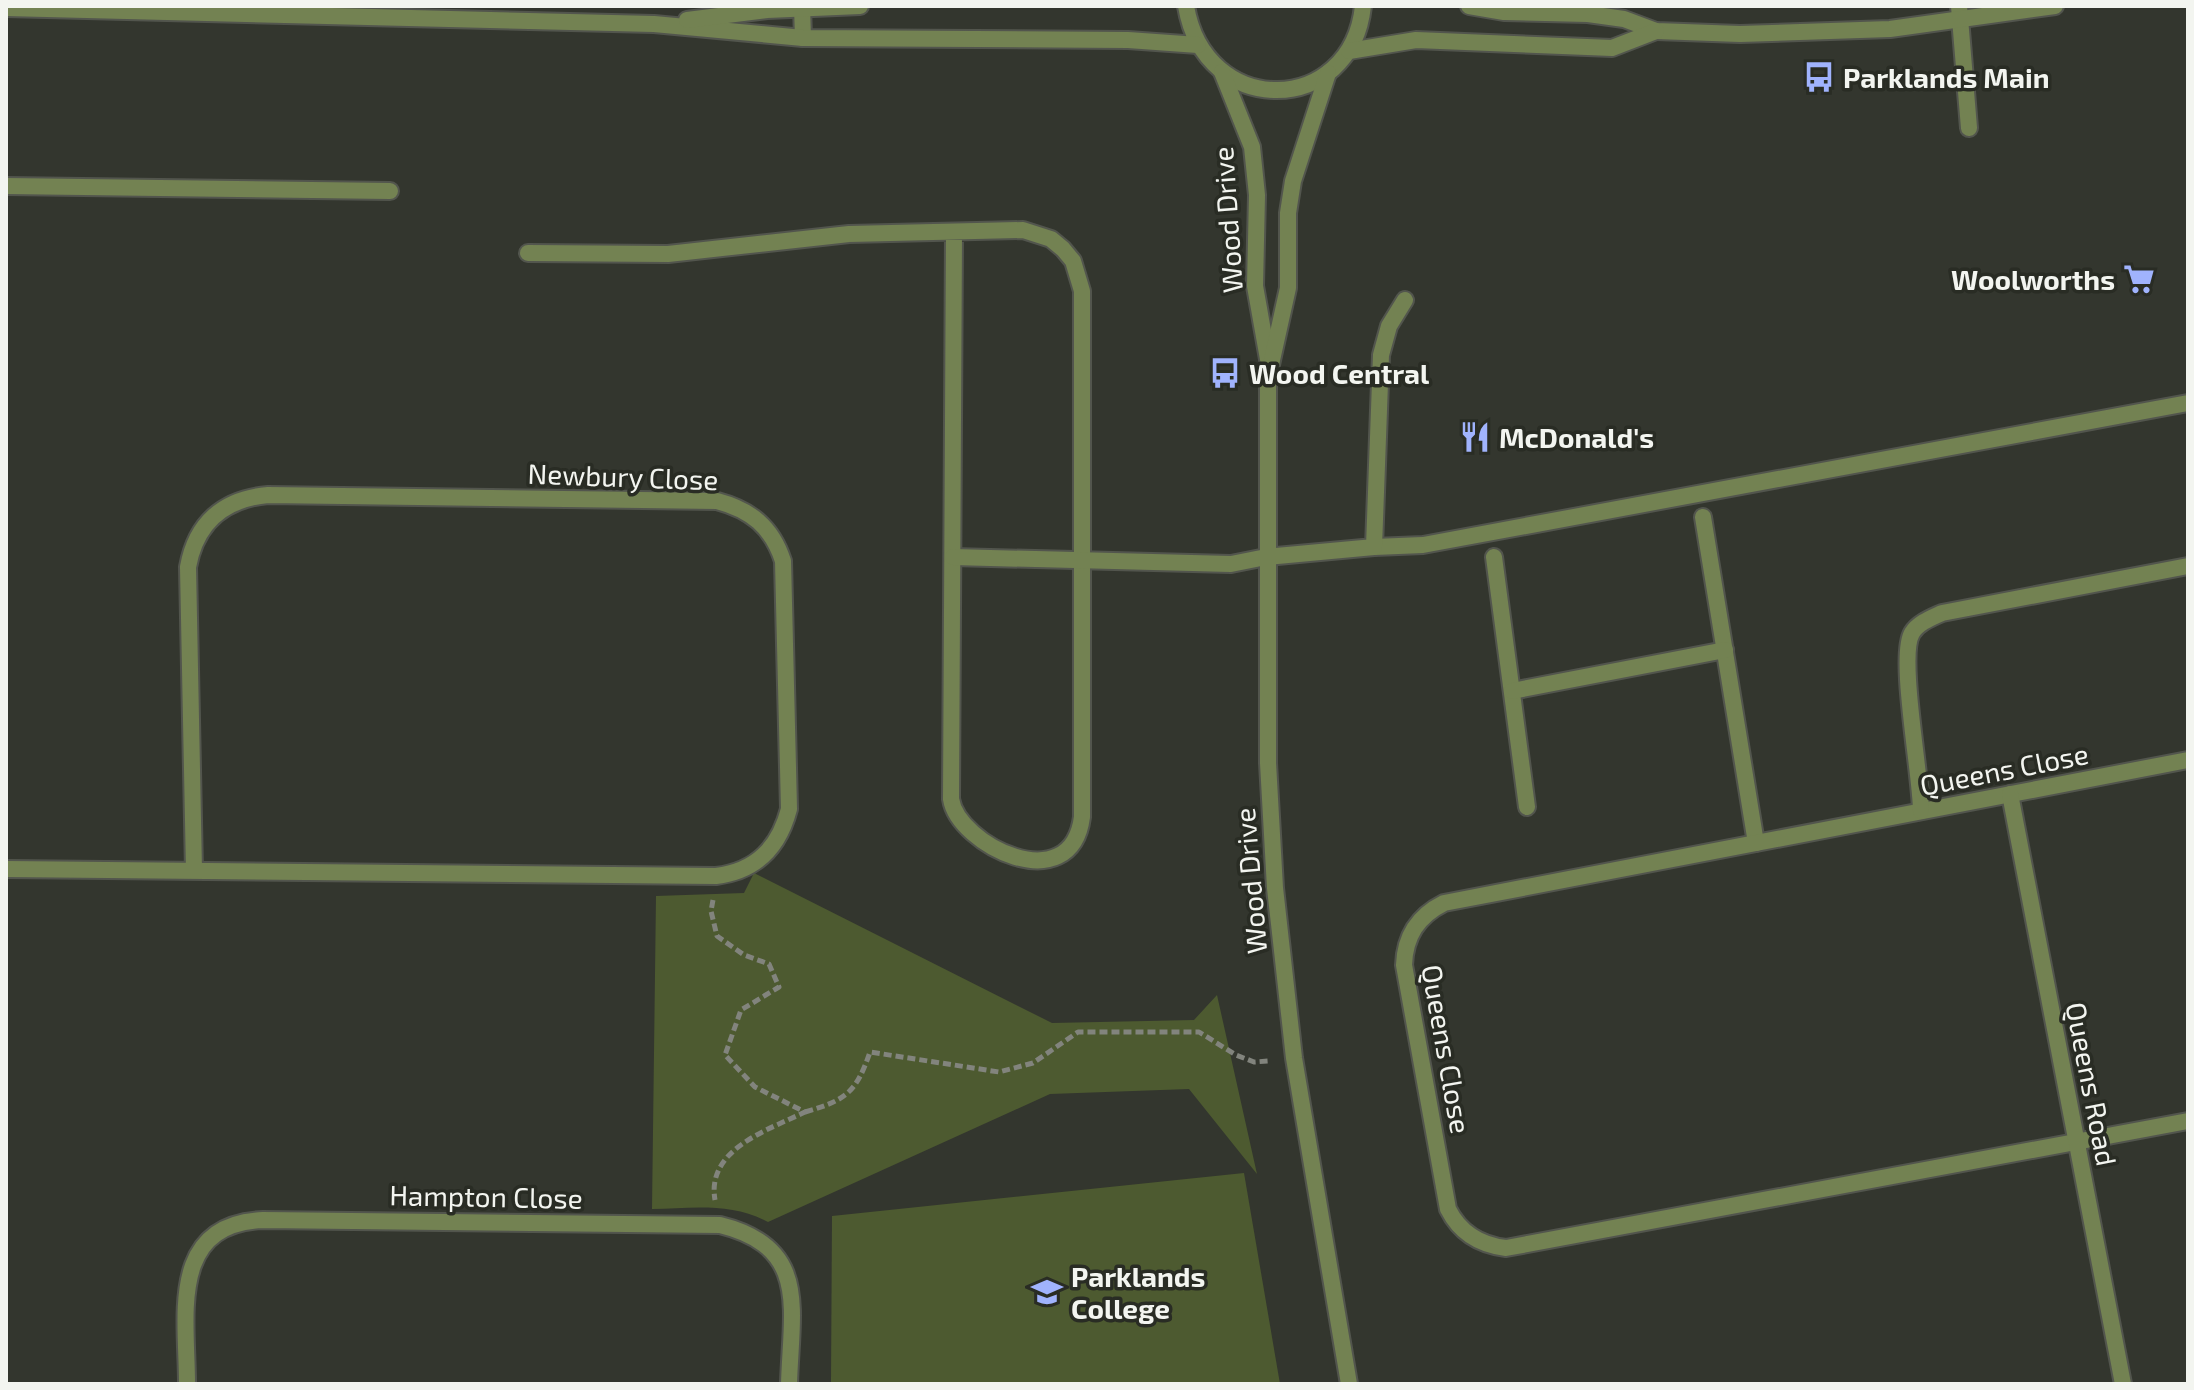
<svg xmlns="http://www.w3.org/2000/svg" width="2194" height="1390" font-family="'Exo 2',sans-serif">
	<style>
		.green { fill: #4d5a30 }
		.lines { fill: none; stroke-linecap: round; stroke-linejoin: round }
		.service-casing { stroke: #52554d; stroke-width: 20 }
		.minor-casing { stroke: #52554d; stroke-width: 20 }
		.tertiary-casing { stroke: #52554d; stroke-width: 20 }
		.path { stroke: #82847d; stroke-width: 5; stroke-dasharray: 8 4; stroke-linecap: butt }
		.service { stroke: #738252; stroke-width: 16 }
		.minor { stroke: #738252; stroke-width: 16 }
		.tertiary { stroke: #738252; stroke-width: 16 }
		.labels { text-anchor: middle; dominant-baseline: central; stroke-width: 7; stroke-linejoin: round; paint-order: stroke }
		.poi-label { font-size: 28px; font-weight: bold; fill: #f3f5f0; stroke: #292c24; text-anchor: start }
		.street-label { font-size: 28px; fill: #f3f5f0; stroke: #292c24 }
	</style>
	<rect width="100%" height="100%" fill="#33362e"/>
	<g class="green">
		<path d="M754 873 1052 1023 1194 1020 1217 995 1257 1174 1189 1089 1050 1094 768 1222C732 1202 691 1208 652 1209L656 896 744 893Z"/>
		<polygon points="1244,1173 1280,1384 831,1384 832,1216"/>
	</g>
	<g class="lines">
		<defs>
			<g id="service">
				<polyline points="802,6 803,38"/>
				<polyline points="1959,6 1969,128"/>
				<polyline points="6,186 390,191"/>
				<polyline points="1703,517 1756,843"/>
				<polyline points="1374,547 1423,545 2188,403"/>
				<polyline points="1266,557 1374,547 1381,355 1389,326 1405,300"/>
				<polyline points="1494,557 1527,807"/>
				<polyline points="1512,691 1725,650"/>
			</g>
			<g id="minor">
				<path d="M528 253 668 254 849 234 1023 230 1051 239 1063 249 1073 261 1082 291V817C1071 901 958 845 951 799L954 232"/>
				<polyline points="953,557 1231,564 1266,557"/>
				<path d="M2188 760 1444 903C1418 916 1405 936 1404 965L1448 1209C1460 1233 1480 1245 1506 1248L2188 1121"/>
				<polyline points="2010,794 2123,1384"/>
				<path d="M1921 811C1921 775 1898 656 1912 633 1918 623 1931 618 1942 613L2188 566"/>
				<path d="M6 869 716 876C757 871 779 847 789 809L783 561C772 527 751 510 717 501L268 495C223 499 196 523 188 567L194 871"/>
				<path d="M187 1384C187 1316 168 1224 263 1220L720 1225C810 1247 791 1309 789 1384"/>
			</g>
			<g id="tertiary">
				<path d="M1186 6C1205 119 1351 117 1363 6"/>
				<polyline points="1469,6 1504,12 1588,14 1624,19 1656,31 1740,34 1890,29 2055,6"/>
				<polyline points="6,8 654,24 803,38 1128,40 1198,45"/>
				<polyline points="687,20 767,10 860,6"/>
				<polyline points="1349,51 1416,40 1612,48 1656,31"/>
				<polyline points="1222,72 1252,147 1257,195 1255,286 1268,359"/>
				<polyline points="1328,73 1293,181 1288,213 1288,288 1268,378 1268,763 1275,888 1294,1058 1349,1384"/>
			</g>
		</defs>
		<use href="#service" class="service-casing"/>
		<use href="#minor" class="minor-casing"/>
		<use href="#tertiary" class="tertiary-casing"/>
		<g class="path">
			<path d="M713 900 711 911 717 936 744 955 769 964 779 987 741 1010 725 1055 755 1087 805 1112C768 1130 706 1149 715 1200"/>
			<path d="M805 1112C846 1100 856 1093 870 1052L999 1072 1033 1063 1078 1032H1199L1236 1055 1254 1062 1269 1061"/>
		</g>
		<use href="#service" class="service"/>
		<use href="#minor" class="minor"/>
		<use href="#tertiary" class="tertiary"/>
	</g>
	<defs>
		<symbol id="bus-bare" viewBox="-9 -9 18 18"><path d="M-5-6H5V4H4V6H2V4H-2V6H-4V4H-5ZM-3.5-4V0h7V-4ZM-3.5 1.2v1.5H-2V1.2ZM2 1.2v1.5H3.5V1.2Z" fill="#a0b3fd" stroke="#292c24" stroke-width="2.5" paint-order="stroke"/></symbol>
		<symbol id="supermarket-bare" viewBox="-9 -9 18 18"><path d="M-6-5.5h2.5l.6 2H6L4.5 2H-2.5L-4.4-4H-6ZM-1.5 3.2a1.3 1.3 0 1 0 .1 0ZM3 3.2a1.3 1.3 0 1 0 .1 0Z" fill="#a0b3fd" stroke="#292c24" stroke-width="2.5" paint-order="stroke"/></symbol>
		<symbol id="restaurant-bare" viewBox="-9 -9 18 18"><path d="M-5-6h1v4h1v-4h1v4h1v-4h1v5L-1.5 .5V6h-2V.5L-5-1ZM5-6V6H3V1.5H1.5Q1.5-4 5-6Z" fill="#a0b3fd" stroke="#292c24" stroke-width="2.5" paint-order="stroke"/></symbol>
		<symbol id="school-bare" viewBox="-9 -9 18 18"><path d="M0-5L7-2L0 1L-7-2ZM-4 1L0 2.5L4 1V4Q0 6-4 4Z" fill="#a0b3fd" stroke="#292c24" stroke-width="2.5" paint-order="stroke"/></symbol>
	</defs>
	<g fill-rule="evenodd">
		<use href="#bus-bare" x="1797" y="55" width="44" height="44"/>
		<use href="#supermarket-bare" x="2117" y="257" width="44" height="44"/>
		<use href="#bus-bare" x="1203" y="351" width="44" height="44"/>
		<use href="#restaurant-bare" x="1453" y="415" width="44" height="44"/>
		<use href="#school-bare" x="1025" y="1270" width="44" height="44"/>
	</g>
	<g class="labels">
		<g class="poi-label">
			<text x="1843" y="77">Parklands Main</text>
			<text x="2115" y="279" text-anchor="end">Woolworths</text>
			<text x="1249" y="373">Wood Central</text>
			<text x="1499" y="437">McDonald's</text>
			<text x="1071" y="1276">Parklands<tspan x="1071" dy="32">College</tspan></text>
		</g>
		<g class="street-label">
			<text transform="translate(1227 220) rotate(-94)">Wood Drive</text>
			<text transform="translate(623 476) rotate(2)">Newbury Close</text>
			<text transform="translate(2004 769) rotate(-11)">Queens Close</text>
			<text transform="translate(1250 881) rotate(-95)">Wood Drive</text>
			<text transform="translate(1447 1049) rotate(80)">Queens Close</text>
			<text transform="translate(2092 1084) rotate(79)">Queens Road</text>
			<text transform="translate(486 1196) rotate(1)">Hampton Close</text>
		</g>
	</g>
	<rect width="2194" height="1390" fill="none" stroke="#f3f5f0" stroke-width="16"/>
</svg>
